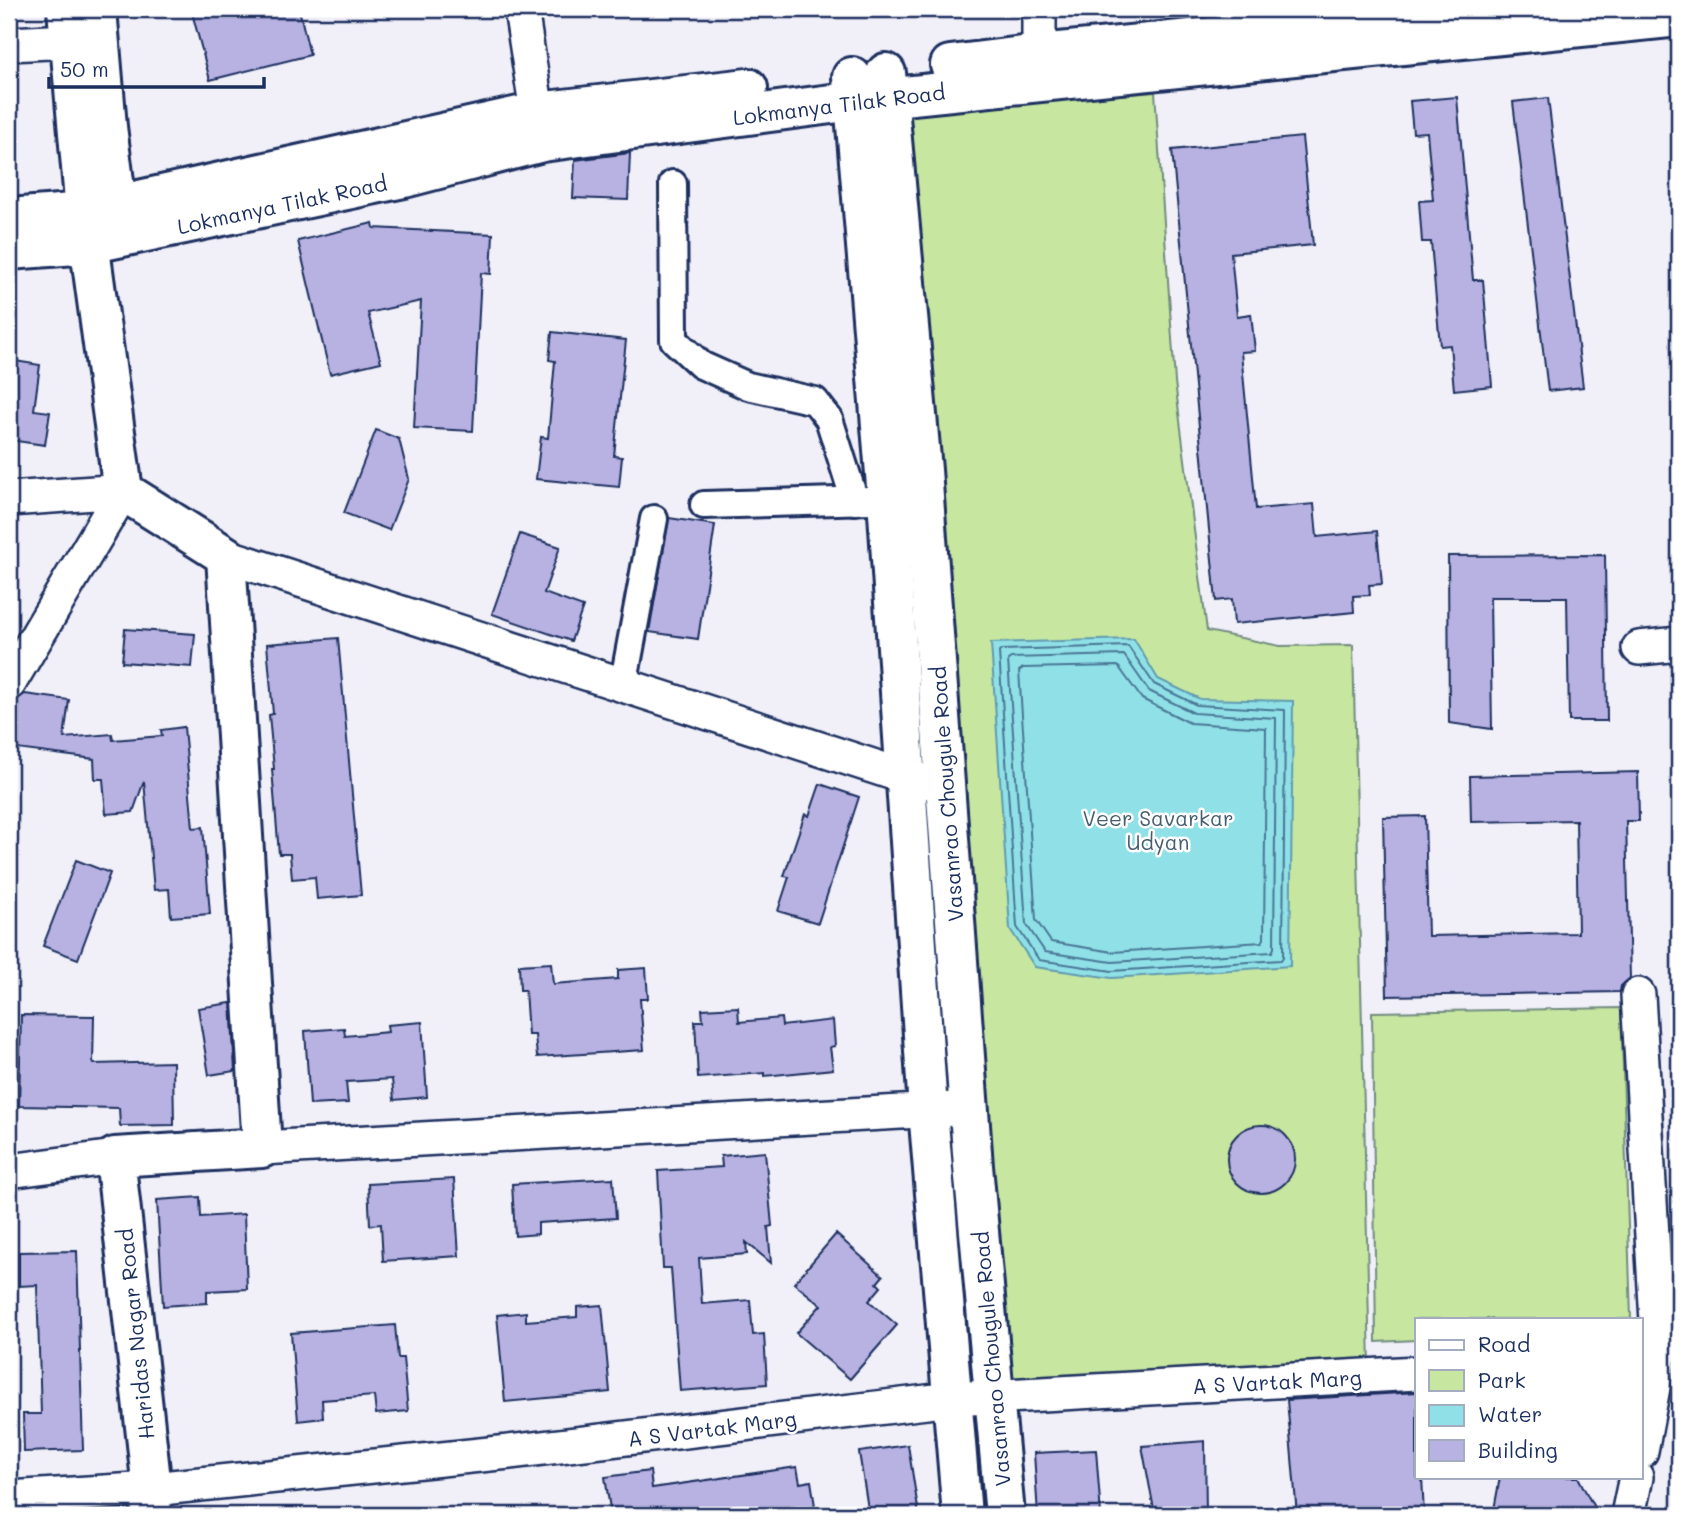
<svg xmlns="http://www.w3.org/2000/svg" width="1688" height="1524" font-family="Mali,sans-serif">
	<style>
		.green { fill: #c7e7a0; stroke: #718b7f; stroke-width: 2 }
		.water { fill: #90e1e7; stroke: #619ab0; stroke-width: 2 }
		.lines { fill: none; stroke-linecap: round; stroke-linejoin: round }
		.shore { stroke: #4a7695; stroke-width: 2 }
		.building { fill: #b8b2e3; stroke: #1b2f5e; stroke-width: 2 }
		.pedestrian-casing { stroke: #1b2f5e; stroke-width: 32 }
		.minor-casing { stroke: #1b2f5e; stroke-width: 38 }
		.tertiary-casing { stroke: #1b2f5e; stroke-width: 44 }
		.secondary-casing { stroke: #1b2f5e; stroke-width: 44 }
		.pedestrian { stroke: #fff; stroke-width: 26 }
		.minor { stroke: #fff; stroke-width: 33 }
		.tertiary { stroke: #fff; stroke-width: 38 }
		.secondary { stroke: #fff; stroke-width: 38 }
		.labels { text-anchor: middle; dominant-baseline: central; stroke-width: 5; stroke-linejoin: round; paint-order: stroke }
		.street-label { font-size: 21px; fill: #1b2f5e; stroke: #fff }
		.park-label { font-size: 21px; fill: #465d6e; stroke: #fff }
	</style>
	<rect width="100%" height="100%" fill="#f1f0f9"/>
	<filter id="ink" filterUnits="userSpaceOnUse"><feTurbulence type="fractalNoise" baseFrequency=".0143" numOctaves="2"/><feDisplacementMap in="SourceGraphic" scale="14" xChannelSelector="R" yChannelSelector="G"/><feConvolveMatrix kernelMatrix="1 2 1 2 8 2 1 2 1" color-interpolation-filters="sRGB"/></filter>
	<g filter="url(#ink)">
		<g class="green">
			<polygon points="1155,92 1175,382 1207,631 1280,646 1353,645 1370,1367 1005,1387 898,114"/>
			<polygon points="1621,1008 1631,1319 1417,1319 1417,1340 1376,1342 1372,1012"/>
		</g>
		<polygon class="water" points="1134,639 1158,679 1200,699 1293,701 1290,966 1112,978 1035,967 1010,929 991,643"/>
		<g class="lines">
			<g class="shore">
				<polygon points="1128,646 1154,684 1197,705 1285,710 1283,957 1281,960 1112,971 1039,960 1017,927 999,652 1002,650"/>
				<polygon points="1124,655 1149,691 1194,713 1276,718 1274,948 1272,952 1112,962 1045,952 1026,924 1008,660 1011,658"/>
				<polygon points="1118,666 1142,699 1190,723 1266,728 1264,939 1262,942 1113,952 1051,942 1036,920 1019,671 1023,668"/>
			</g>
		</g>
		<g class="building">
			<polygon points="191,9 299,9 310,55 210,80"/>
			<polygon points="1457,97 1473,280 1483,280 1492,386 1454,390 1450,345 1440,346 1431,242 1422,242 1419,201 1433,200 1427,132 1413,133 1410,101"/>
			<polygon points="1548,98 1583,387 1548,391 1513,102"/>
			<polygon points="1302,137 1313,245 1231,253 1237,316 1251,314 1255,351 1241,352 1256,509 1314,504 1317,537 1377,531 1382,584 1369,585 1370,595 1353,596 1354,612 1234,624 1232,599 1216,601 1172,150"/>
			<polygon points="630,153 628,200 573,198 575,160"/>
			<polygon points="373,223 374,228 493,234 491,274 481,273 473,431 414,428 421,301 368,313 381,362 330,374 298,241"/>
			<polygon points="552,332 626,340 614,456 622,457 619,487 536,479 541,437 548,438 555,361 549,360"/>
			<polygon points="9,360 40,365 34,410 50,412 45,445 9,440"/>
			<polygon points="376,430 399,439 409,479 389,530 344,513"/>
			<polygon points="669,518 715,525 698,639 649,632"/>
			<polygon points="520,534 560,547 544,593 583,607 571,641 492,614"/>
			<polygon points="1605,555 1607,721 1569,721 1567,597 1490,597 1492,729 1449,723 1448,556"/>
			<polygon points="125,629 195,634 192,667 122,662"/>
			<polygon points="338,638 361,895 317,899 315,877 292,879 290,854 279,854 272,769 274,769 269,715 273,714 267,644"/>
			<polygon points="25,694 69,700 64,738 112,734 113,740 162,736 161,730 184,727 193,828 203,827 210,914 171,917 169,889 154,890 144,781 133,812 106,814 103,779 95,779 94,759 9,748 15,701"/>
			<polygon points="1638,772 1639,821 1626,821 1630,978 1621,986 1620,992 1387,996 1383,817 1425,816 1428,936 1578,933 1576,820 1471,822 1470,776"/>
			<polygon points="820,784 859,797 818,923 778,911 789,877 784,876 805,814 809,816"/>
			<polygon points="76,860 110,873 78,959 43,946"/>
			<polygon points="551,963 553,984 618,979 618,970 646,968 648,999 640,999 644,1050 537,1057 535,1035 528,1035 525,990 520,990 519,965"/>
			<polygon points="231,1003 235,1071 209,1075 198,1008"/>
			<polygon points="738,1007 739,1022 781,1018 782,1026 833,1020 835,1046 830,1047 833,1069 765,1076 765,1073 698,1078 695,1021 703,1021 702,1009"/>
			<polygon points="21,1015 94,1016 93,1064 173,1062 174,1125 120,1126 119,1108 19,1106"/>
			<polygon points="422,1022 427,1097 394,1100 392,1079 346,1082 348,1103 310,1105 305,1031 344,1028 345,1036 388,1032 387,1025"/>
			<circle cx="1261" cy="1159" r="34"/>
			<polygon points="765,1152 772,1226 768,1227 771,1263 746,1242 747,1254 699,1258 702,1304 750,1300 753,1335 764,1334 767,1384 680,1391 671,1268 663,1268 658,1171 722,1167 721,1156"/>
			<polygon points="613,1178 616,1218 538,1223 538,1234 515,1236 512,1184"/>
			<polygon points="454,1179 459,1256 383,1261 381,1224 370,1225 368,1184"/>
			<polygon points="200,1197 201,1217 244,1214 247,1289 207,1291 207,1303 163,1306 157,1200"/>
			<polygon points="836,1234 883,1276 877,1283 881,1287 869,1301 897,1325 850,1379 796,1333 821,1305 794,1283"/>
			<polygon points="77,1251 83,1450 24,1452 23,1414 41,1414 37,1285 19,1286 19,1252"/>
			<polygon points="602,1305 610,1392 505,1402 497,1315 526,1312 526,1321 577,1317 577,1307"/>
			<polygon points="395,1325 398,1358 403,1358 408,1411 376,1414 374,1396 322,1400 323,1418 298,1421 291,1333"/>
			<polygon points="1417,1392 1417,1477 1422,1477 1424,1515 1297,1515 1287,1400"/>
			<polygon points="1205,1441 1206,1515 1155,1515 1142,1446"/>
			<polygon points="908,1445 919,1515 869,1515 859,1452"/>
			<polygon points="1096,1450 1101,1515 1038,1515 1034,1453"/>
			<polygon points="797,1467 800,1483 811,1481 815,1506 794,1510 795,1515 611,1515 605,1477 650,1471 652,1488"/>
			<polygon points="1500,1477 1578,1477 1598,1515 1493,1515"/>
		</g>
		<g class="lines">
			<defs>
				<g id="pedestrian">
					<polyline points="673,184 674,340 701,365 748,386 815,401 829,419 855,501"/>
					<polyline points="704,505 871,500"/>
					<polyline points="623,686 654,519"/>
				</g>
				<g id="minor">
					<polyline points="521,9 541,138"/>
					<polyline points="9,44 70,41"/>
					<polyline points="1039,54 1039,9"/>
					<polyline points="9,499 123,491"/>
					<polyline points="226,556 906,777 929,782"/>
					<polyline points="1639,648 1679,644"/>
					<polyline points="9,683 123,491"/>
					<polyline points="1638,995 1659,1356 1641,1451"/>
					<polyline points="262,1148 955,1109"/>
					<polyline points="9,1171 115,1157"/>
					<polyline points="9,1498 152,1489 509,1452 952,1399 1417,1373"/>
					<polyline points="1628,1515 1636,1477"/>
				</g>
				<g id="tertiary">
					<polyline points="67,9 85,212 123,491 226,556 262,1148 115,1157 152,1489 151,1515"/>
					<polyline points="97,9 107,127 117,205 99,231"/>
					<polyline points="886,73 922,470 973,1166 1005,1515"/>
					<polyline points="852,77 887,498 928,1110 962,1515"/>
				</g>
				<g id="secondary">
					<polyline points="950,65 1039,54 1491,9"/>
					<polyline points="9,218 85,212 537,112 748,88"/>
					<polyline points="9,250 89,244 404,178 542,142 854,101 1679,17"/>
				</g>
			</defs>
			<use href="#pedestrian" class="pedestrian-casing"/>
			<use href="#minor" class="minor-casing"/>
			<use href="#tertiary" class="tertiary-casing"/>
			<use href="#secondary" class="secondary-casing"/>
			<use href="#pedestrian" class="pedestrian"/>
			<use href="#minor" class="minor"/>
			<use href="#tertiary" class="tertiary"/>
			<use href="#secondary" class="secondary"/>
		</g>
	</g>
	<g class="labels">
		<g class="street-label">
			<text transform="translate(839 104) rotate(-7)">Lokmanya Tilak Road</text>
			<text transform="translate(282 204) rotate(-12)">Lokmanya Tilak Road</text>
			<text transform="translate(946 794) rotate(-94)">Vasanrao Chougule Road</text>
			<text transform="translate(135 1334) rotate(-96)">Haridas Nagar Road</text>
			<text transform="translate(991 1359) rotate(-95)">Vasanrao Chougule Road</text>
			<text transform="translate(1277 1381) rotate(-3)">A S Vartak Marg</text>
			<text transform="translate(712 1428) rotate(-7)">A S Vartak Marg</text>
		</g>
		<g class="park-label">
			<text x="1158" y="817">Veer Savarkar<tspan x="1158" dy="24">Udyan</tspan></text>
		</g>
	</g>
	<rect width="1688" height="1524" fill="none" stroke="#fff" stroke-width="35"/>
	<rect x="18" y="18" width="1653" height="1489" fill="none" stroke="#1b2f5e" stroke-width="2.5" filter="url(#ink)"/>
	<rect x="1415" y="1318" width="228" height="161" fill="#ffffff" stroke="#a4acbf" stroke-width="2"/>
	<rect x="1429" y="1340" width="35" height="10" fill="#ffffff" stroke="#a4acbf" stroke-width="2"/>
	<text x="1478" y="1352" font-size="21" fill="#1b2f5e">Road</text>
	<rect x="1429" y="1370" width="35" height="21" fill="#c7e7a0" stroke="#a4acbf" stroke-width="2"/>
	<text x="1478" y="1388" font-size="21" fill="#1b2f5e">Park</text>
	<rect x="1429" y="1405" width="35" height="21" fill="#90e1e7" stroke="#a4acbf" stroke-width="2"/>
	<text x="1478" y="1422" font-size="21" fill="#1b2f5e">Water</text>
	<rect x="1429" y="1440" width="35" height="21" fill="#b8b2e3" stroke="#a4acbf" stroke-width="2"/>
	<text x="1478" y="1458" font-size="21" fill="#1b2f5e">Building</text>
	<path d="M49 77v10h215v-10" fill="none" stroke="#1b2f5e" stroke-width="3.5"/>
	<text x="60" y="77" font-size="21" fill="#1b2f5e" stroke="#ffffff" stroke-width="5" paint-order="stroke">50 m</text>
</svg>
